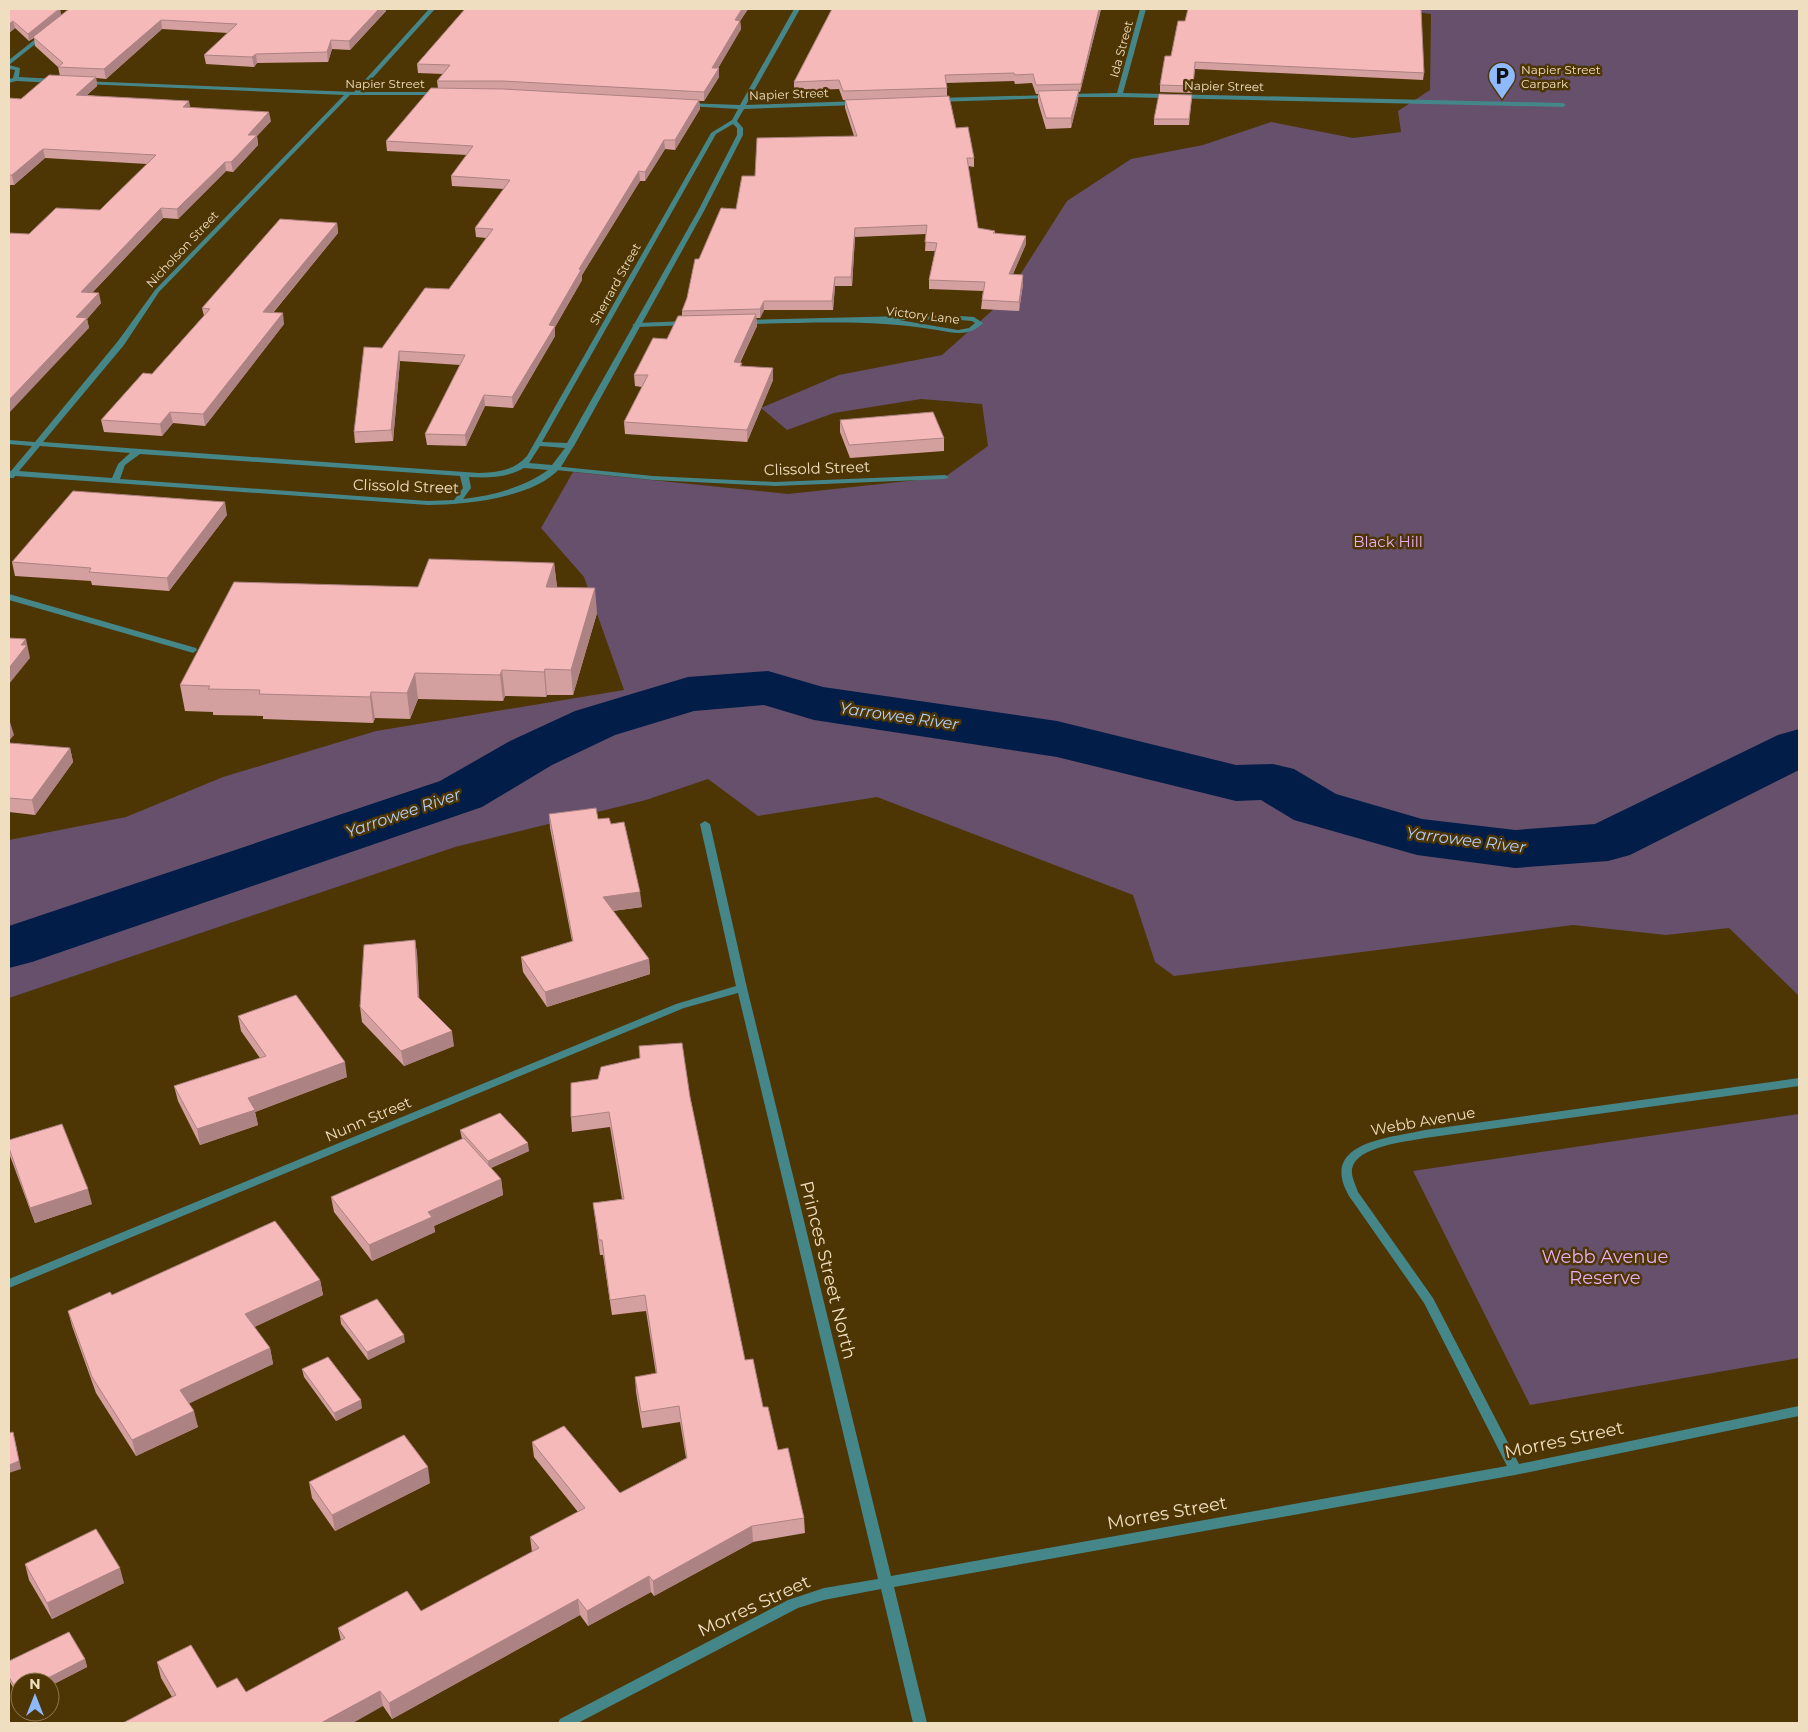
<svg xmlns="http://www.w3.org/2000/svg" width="1808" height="1732" font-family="Montserrat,sans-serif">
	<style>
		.green { fill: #66506c }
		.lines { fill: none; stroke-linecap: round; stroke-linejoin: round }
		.river { fill: #021d48; fill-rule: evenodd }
		.lane { fill: #458689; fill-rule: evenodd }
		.street { fill: #458689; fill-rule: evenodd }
		.wall { fill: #d49f9f }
		.shaded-wall { fill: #ac8282 }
		.building { fill: #f6b9b9; stroke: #ac8282 }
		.labels { text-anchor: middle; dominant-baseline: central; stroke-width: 5; stroke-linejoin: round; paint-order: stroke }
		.far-street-label { font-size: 12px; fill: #f0dec1; stroke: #4d3504 }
		.far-poi-label { font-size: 12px; fill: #f0dec1; stroke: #4d3504; text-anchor: start }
		.street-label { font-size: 15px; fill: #f0dec1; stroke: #4d3504 }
		.park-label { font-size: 15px; fill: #e8aef7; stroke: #4d3504 }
		.water-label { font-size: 16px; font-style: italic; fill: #b3d0fd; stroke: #4d3504 }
		.near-park-label { font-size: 18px; fill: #e8aef7; stroke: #4d3504 }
		.near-street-label { font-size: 18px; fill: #f0dec1; stroke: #4d3504 }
	</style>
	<rect width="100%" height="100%" fill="#4d3504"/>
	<g class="green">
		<polygon points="1395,9 1799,9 1799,996 1729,928 1666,935 1573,925 1174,976 1155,962 1133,895 877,797 758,816 708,779 646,800 455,847 9,998 9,840 126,817 223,777 376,731 624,690 584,577 541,528 573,472 788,494 945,477 988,446 982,404 921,399 834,413 787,430 761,408 839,375 942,355 1004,300 1067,201 1131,159 1203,145 1271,122 1353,138 1401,132 1398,111 1430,90 1431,14"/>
		<polygon points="1799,1114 1799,1358 1530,1405 1413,1171"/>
	</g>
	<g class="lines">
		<polygon class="river" points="768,671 823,687 1057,721 1236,765 1273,764 1294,769 1336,794 1422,819 1515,830 1595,824 1778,735 1799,729 1799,770 1630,855 1608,861 1515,868 1417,855 1294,820 1261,800 1236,801 1057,757 814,720 764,705 694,711 615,735 552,765 482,807 32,962 9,968 9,926 440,781 510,741 575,711 688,677"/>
		<g class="lane">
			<path d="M947 315 974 317 983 323C970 337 954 333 937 330 872 319 810 323 745 324L741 322 745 320ZM947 319 972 321 975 323 969 328 958 330 899 320Z"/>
			<polygon points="688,321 692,323 691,325 636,327 632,325 636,323"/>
			<polygon points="553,466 653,476 775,482 945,475 949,477 945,479 775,486 653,480 556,470 552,468"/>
			<polygon points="9,594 196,648 197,650 193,653 190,652 9,600"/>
		</g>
		<g class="street">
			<path d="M429 9H435L360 92H438L441 94 440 95H350L159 292 124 345 43 442 479 473C498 472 513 471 527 456L711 133 732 120 738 109 687 106 684 104 685 103 740 105 794 9H800L746 105 858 101 861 103 858 105 744 109 737 121 743 128V135L704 211 574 446C569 453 564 463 560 468 534 498 465 505 428 505L15 476 14 478H9V471H11L32 446 9 444V440L35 442 118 341 155 290 344 95 83 84 81 83V81L354 92ZM733 124 737 128V135L698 211 567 443 542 442 716 134ZM40 446 130 453 118 464 112 478 19 471ZM540 446 565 448 552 465 529 463ZM140 454 460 476 463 488 454 500 428 501 120 479 125 465ZM524 468 548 470C522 488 494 495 463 499L471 488 469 477C487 478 507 478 524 468Z"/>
			<polygon points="1140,9 1146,9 1123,93 1563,103 1566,105 1563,107 1120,97 1062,97 1061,96 1064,94 1117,93"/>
			<polygon points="43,33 48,34 9,65 9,60"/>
			<polygon points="9,65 20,68 19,77 56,79 59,81 56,83 16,81 9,83 9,79 13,78 15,70 9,69"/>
			<polygon points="1050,95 1052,96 1052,98 937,102 934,100 937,98"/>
			<path d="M705 821 710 824 747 988 891 1576 1507 1466 1424 1303 1349 1196C1318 1142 1390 1138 1425 1130L1799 1078V1086L1425 1138C1406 1142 1356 1146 1352 1169 1351 1177 1356 1185 1358 1192L1433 1298 1519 1464 1799 1406V1416L1515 1475 894 1587 927 1723H913L881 1589 824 1600 798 1608 578 1723H558L560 1719 788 1600 824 1588 878 1579 738 993 684 1008 9 1288V1279L676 1004 736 986 700 824Z"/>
		</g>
	</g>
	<g class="wall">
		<polygon points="9,9 60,9 61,15 386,11 350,50 332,49 328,62 257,63 254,67 206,64 204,55 228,33 162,29 106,79 96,78 97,86 87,95 190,107 271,121 257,136 258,145 233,172 226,171 178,219 163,218 92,293 101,303 87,319 89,328 29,234 100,210 147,164 45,158 14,185 9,185 9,98 21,99 60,76 58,67 35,46 34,38 29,41 15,28 9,33"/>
		<polygon points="465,9 748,9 740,21 741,29 718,68 719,77 704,101 699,101 700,109 675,150 665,149 645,181 640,181 582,275 582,280 555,327 555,336 513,408 485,406 466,446 427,445 425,434 460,365 400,361 393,441 355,443 354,432 382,348 449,289 486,238 476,237 475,228 504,189 452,186 451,176 467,155 387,151 386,141 438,88 437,81 443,74 418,73 417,64"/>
		<polygon points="832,9 1101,9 1080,92 1078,92 1078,100 1071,128 1046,129 1038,102 1038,94 1036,94 1032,83 1015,84 1014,81 946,83 947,88 947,96 956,128 974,158 974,167 968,166 978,228 995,231 995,233 1026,244 1013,274 1023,275 1023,284 1019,311 981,309 983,291 929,289 929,280 935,251 925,251 926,234 855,237 852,286 835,286 833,310 764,310 760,318 756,318 757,326 740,363 742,366 773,380 747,442 625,434 624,422 642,387 635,386 634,375 667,339 682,316 682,311 687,298 699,259 736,209 755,176 854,136 845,108 845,100 843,100 839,89 794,91 794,82"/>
		<polygon points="1165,56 1424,73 1423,80 1195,69 1192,93 1160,92 1160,85"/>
		<polygon points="1192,95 1189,125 1154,125 1154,119"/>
		<polygon points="337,223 338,233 273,313 284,324 205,426 173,423 162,436 104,432 101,420 152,374 204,316 202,308"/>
		<polygon points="840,420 944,438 944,451 850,458 840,432"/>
		<polygon points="227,515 169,591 92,585 91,581 15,576 12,562"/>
		<polygon points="554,563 557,587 597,613 573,695 547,695 546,697 505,696 503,701 418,699 410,719 375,718 373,723 263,719 263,716 213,715 213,712 185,711 180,685 418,587"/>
		<polygon points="9,745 70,748 73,762 35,815 9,812"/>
		<polygon points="549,814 598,819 611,824 642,907 613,911 649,959 650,974 547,1007 523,972 521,957 572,941 550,828"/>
		<polygon points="415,940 417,954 419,998 454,1046 404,1066 362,1022 360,1007"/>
		<polygon points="238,1016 347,1077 255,1112 258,1125 200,1145 178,1101 174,1086 260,1058 241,1031"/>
		<polygon points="690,1097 745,1360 763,1407 778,1450 804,1518 805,1533 753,1542 654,1596 651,1592 588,1626 580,1615 392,1719 383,1706 172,1697 161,1678 157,1662 217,1688 246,1692 341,1641 338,1628 421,1611 532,1552 530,1537 578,1512 534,1457 532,1442 620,1493 686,1458 680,1422 642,1428 636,1392 635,1377 656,1374 646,1311 612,1315 603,1255 600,1255 593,1203 622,1199 610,1127 572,1132 571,1117"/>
		<polygon points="460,1130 529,1151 491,1168 501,1179 503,1195 434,1226 435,1232 372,1261 334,1212 331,1197 462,1139"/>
		<polygon points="9,1140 92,1204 35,1223 10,1156 9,1151"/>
		<polygon points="320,1280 323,1295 254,1327 270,1348 273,1364 189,1403 198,1427 136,1456 96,1393 72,1326 68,1311 112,1295"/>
		<polygon points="340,1316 405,1342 368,1360 341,1324"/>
		<polygon points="302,1369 362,1408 336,1421 304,1377"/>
		<polygon points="309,1482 430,1483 335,1531 312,1498"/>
		<polygon points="25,1564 124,1583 52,1619 29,1580"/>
		<polygon points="85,1659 87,1667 50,1686 50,1682 20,1682 20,1701 9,1680 9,1661"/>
	</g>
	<g class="shaded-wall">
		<polygon points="60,9 61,16 29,41 28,34"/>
		<polygon points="378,9 386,9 386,11 350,50 349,41"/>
		<polygon points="742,9 748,9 735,29 735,20"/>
		<polygon points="1099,9 1101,9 1080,92 1081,84"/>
		<polygon points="161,20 162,29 106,79 104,69"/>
		<polygon points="13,21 15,28 9,33 9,24"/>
		<polygon points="740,21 741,29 713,77 712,68"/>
		<polygon points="331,40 332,49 328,62 327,52"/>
		<polygon points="256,54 257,63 254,67 252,57"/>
		<polygon points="719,68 719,77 704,101 704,92"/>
		<polygon points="96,77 97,86 77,104 76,95"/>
		<polygon points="1079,90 1078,100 1071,128 1071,118"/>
		<polygon points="699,100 700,109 675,150 675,140"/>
		<polygon points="189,101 191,110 183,107"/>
		<polygon points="269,112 271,121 257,136 258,145 233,172 231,162 248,135"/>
		<polygon points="664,140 665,149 645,181 645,172"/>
		<polygon points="43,149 45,158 14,185 12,175"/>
		<polygon points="225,162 226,171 178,219 177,209"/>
		<polygon points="639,171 640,181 582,275 582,280 555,327 555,336 513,408 512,397 549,325 579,269"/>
		<polygon points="161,208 163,218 83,302 81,292"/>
		<polygon points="337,223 338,233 264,323 263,312"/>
		<polygon points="855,228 855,237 852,286 851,277"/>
		<polygon points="1026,236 1026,244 1009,283 1009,274"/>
		<polygon points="1023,275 1023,284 1019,311 1019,302"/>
		<polygon points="835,277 835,286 833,310 832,301"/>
		<polygon points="99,293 101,303 87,319 89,328 9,413 9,400 76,317"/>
		<polygon points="764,301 764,310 760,318 760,309"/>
		<polygon points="283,313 284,324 205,426 203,414"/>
		<polygon points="756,314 757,326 734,374 734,362"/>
		<polygon points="399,351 400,361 393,441 391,430"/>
		<polygon points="773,368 773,380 747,442 747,430"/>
		<polygon points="484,395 485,406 466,446 465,435"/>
		<polygon points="170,412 173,423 162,436 160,424"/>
		<polygon points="225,502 227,515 169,591 167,578"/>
		<polygon points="554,563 557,587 546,587"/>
		<polygon points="595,588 597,613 573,695 571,670"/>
		<polygon points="26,639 30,658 9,684 9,668 21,645"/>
		<polygon points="545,669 547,695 546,697 544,672"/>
		<polygon points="502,670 505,696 503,701 500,675"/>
		<polygon points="415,673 418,699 410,719 407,693"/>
		<polygon points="371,692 375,718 373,723 370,697"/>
		<polygon points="10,722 14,735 9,741 9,724"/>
		<polygon points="70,748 73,762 35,815 32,800"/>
		<polygon points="640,892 642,907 604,912 603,897"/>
		<polygon points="415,940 417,954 420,1011 418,997"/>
		<polygon points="649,959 650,974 547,1007 545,992"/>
		<polygon points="452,1031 454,1046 404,1066 401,1051"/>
		<polygon points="345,1062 347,1077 255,1112 258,1125 200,1145 197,1129 248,1098"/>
		<polygon points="528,1143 529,1151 488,1169 488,1161"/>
		<polygon points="501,1179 503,1195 434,1226 435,1232 372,1261 369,1245 428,1212"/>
		<polygon points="88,1189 92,1204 35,1223 30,1208"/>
		<polygon points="320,1280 323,1295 248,1330 245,1314"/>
		<polygon points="404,1335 405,1342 368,1360 367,1352"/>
		<polygon points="270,1348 273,1364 184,1406 180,1390"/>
		<polygon points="361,1400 362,1408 336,1421 334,1413"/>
		<polygon points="194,1411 198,1427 136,1456 132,1440"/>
		<polygon points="13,1432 21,1469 9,1473 9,1465"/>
		<polygon points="428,1467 430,1483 335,1531 332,1515"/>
		<polygon points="752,1526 753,1542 654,1596 653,1581"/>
		<polygon points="120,1568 124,1583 52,1619 47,1603"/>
		<polygon points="649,1576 651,1592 588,1626 587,1611"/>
		<polygon points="578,1599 580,1615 392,1719 389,1703"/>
		<polygon points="85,1659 87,1667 50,1686 50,1682 40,1682"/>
		<polygon points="380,1691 383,1706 353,1723 321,1723"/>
		<polygon points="20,1692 20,1701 18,1693"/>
	</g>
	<g class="building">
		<polygon points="9,9 59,9 28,34 13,21 9,24"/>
		<polygon points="69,9 379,9 349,41 331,40 327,52 256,54 252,57 204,55 237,24 161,20 104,69 58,67 63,63 33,37"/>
		<polygon points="465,9 742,9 735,20 740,21 712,68 719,68 704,92 503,81 437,81 450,65 417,64"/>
		<polygon points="832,9 1099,9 1081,84 1036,85 1033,74 1015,75 1014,73 945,75 947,88 843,91 839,80 794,82"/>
		<polygon points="1188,9 1421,9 1424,73 1195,62 1193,86 1160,85 1165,56 1171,56 1178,21 1185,21"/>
		<polygon points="49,75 96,77 76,95 189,101 183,107 269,112 248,135 257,135 231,162 225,162 177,209 161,208 81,292 99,293 76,317 87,318 9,400 9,233 29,234 56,208 100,210 156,155 43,149 12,175 9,175 9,98 21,99"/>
		<polygon points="431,88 503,89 699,100 675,140 664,140 645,172 639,171 579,269 581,270 549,325 555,326 512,397 484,395 465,435 425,434 465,355 399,351 391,430 354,432 364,347 382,348 425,288 449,289 493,229 475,228 510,180 451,176 473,146 386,141"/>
		<polygon points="1079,90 1071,118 1046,118 1038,91"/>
		<polygon points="1159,94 1192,95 1189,119 1154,119"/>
		<polygon points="949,96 956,128 968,127 974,158 967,158 978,228 995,231 993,233 1026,236 1009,274 1023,275 1019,302 982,300 985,282 929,280 937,243 925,242 927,225 855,228 851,277 835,277 832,301 764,301 760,309 682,311 687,298 695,259 699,259 721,208 736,209 742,176 755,176 757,138 857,136 845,100"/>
		<polygon points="280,219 337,223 263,312 283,313 203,414 170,412 160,424 101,420 143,373 152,374 210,309 202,308"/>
		<polygon points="756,314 734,362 742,363 740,366 773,368 747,430 624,422 648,375 634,375 653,338 667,339 678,316"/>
		<polygon points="933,412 944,438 849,445 840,420"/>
		<polygon points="73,491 225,502 167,578 89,572 91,568 12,562"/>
		<polygon points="429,559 554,563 546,587 595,588 571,670 545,669 544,672 502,670 500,675 415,673 407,693 371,692 370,697 259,694 260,690 208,689 210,686 180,685 234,582 418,587"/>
		<polygon points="9,638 26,639 21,645 27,645 9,668"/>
		<polygon points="10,743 70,748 32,800 9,798 9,745"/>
		<polygon points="596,808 598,819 609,818 611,824 624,822 640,892 603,897 649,959 545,992 521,957 573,941 549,814"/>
		<polygon points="415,940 418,997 452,1031 401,1051 360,1007 364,945"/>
		<polygon points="296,995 345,1062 248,1098 255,1110 197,1129 174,1086 266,1056 238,1016"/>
		<polygon points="682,1043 690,1097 745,1360 753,1359 763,1407 768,1407 778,1450 788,1448 804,1518 752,1526 653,1581 649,1576 587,1611 578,1599 389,1703 380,1691 321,1723 123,1723 176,1695 157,1662 191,1645 217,1688 237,1678 246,1692 345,1638 338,1628 407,1591 421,1611 539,1548 530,1537 585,1508 532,1442 564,1426 620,1493 687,1458 679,1406 641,1412 635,1377 657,1373 645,1295 610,1300 602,1240 599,1240 593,1203 624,1199 609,1112 571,1117 571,1083 598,1079 601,1067 640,1058 639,1046"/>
		<polygon points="500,1113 528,1143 488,1161 460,1130"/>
		<polygon points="62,1124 88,1189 30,1208 9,1148 9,1140"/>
		<polygon points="464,1138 501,1179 428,1212 432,1217 369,1245 331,1197"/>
		<polygon points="275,1221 320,1280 245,1314 270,1348 180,1390 194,1411 132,1440 92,1377 68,1311 110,1292 112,1295"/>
		<polygon points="377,1299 404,1335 367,1352 340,1316"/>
		<polygon points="328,1357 361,1400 334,1413 302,1369"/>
		<polygon points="13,1432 19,1461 9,1465 9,1433"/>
		<polygon points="404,1435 428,1467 332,1515 309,1482"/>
		<polygon points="96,1529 120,1568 47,1603 25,1564"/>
		<polygon points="69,1632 85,1659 40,1682 20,1682 20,1692 18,1693 9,1677 9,1661"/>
	</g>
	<defs>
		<symbol id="parking-pin" viewBox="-11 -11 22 30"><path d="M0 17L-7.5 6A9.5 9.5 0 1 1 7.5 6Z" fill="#8eb9fc" stroke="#4d3504"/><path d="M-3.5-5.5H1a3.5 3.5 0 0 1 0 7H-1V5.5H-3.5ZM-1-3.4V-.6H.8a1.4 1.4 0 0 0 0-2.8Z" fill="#111"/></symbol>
	</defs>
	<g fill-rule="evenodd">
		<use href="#parking-pin" x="1486" y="60" width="32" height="43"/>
	</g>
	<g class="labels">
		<g class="far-street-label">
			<text transform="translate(1121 49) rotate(-75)">Ida Street</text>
			<text x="385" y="83">Napier Street</text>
			<text transform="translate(1224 86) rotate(1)">Napier Street</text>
			<text transform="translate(789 94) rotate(-2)">Napier Street</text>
			<text transform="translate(182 249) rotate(-47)">Nicholson Street</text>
			<text transform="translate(615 284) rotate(-61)">Sherrard Street</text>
			<text transform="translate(923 315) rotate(7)">Victory Lane</text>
		</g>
		<g class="far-poi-label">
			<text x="1521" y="69">Napier Street<tspan x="1521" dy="14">Carpark</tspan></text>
		</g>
		<g class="street-label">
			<text transform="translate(817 468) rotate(-2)">Clissold Street</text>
			<text transform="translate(406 486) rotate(2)">Clissold Street</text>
			<text transform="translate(368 1119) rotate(-23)">Nunn Street</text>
			<text transform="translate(1423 1121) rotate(-10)">Webb Avenue</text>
		</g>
		<g class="park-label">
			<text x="1388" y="541">Black Hill</text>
		</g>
		<g class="water-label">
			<text transform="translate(899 716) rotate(8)">Yarrowee River</text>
			<text transform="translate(403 813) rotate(-19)">Yarrowee River</text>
			<text transform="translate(1466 840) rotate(7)">Yarrowee River</text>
		</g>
		<g class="near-park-label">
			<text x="1605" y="1257">Webb Avenue<tspan x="1605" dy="21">Reserve</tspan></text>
		</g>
		<g class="near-street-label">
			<text transform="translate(828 1270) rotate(76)">Princes Street North</text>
			<text transform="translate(1564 1440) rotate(-12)">Morres Street</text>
			<text transform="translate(1167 1513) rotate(-10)">Morres Street</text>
			<text transform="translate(754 1606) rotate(-25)">Morres Street</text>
		</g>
	</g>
	<rect width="1808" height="1732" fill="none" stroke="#f0dec1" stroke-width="20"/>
	<g transform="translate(35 1697)"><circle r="24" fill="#4d3504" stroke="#8e7950"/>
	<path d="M0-4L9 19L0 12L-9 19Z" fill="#8eb9fc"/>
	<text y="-8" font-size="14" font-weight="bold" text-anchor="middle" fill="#f0dec1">N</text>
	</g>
</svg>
